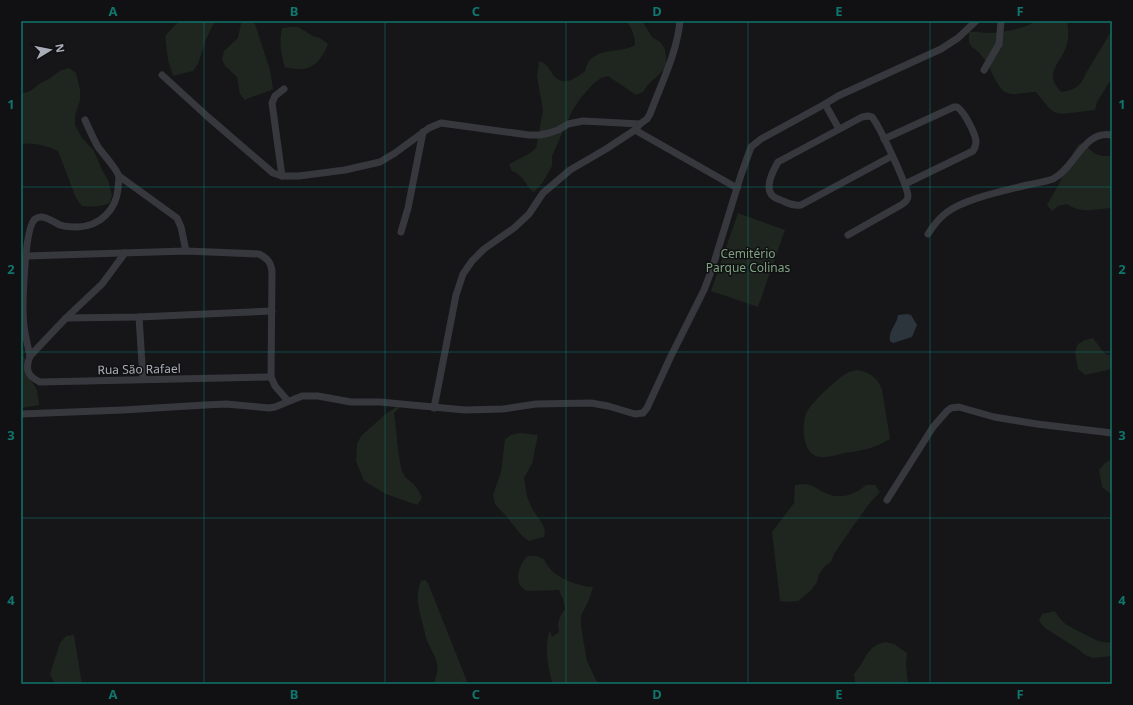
<svg xmlns="http://www.w3.org/2000/svg" width="1133" height="705" font-family="'Noto Sans',sans-serif">
	<style>
		.green { fill: #1e261f }
		.water { fill: #2c353c }
		.lines { fill: none; stroke-linecap: round; stroke-linejoin: round }
		.minor { stroke: #37383d; stroke-width: 7 }
		.grid { fill: none; stroke: #0f766e; stroke-width: 1; stroke-opacity: 0.55 }
		.labels { text-anchor: middle; dominant-baseline: central; stroke-width: 3; stroke-linejoin: round; paint-order: stroke }
		.park-label { font-size: 12px; fill: #7fa381; stroke: #111113 }
		.street-label { font-size: 12px; fill: #a8adb8; stroke: #111113 }
		.neatline { fill: none; stroke: #0f766e; stroke-width: 1.5 }
		.grid-label { font-size: 13px; text-anchor: middle; font-weight: bold; fill: #0f766e }
	</style>
	<rect width="100%" height="100%" fill="#161618"/>
	<g class="green">
		<polygon points="179,21 215,21 206,39 198,64 193,71 173,76 168,60 165,36"/>
		<path d="M244 21H251L255 24 270 70 273 89C264 94 254 95 245 100L240 94 237 77 225 66 222 59 224 51 238 38 241 23Z"/>
		<path d="M626 21H642L652 37 660 42 665 49 667 66C659 76 649 81 643 92L636 95 608 76 601 78 593 84 579 100 572 111 552 156V166L543 182 534 192C524 185 525 176 512 171L509 164 529 154 536 148 543 110 537 76 539 61C549 65 548 68 554 76 564 87 576 78 585 71 591 45 617 55 635 45 635 37 632 27 626 21Z"/>
		<path d="M1037 21H1067C1069 32 1069 42 1064 52 1060 60 1052 69 1053 78 1054 84 1058 88 1061 92 1075 90 1081 86 1086 73L1112 30V78L1097 102 1095 110 1062 114 1054 112 1048 107 1036 92C1026 91 1014 97 1005 92 998 88 991 71 987 63 984 59 981 54 977 51 974 48 972 48 970 44 968 40 969 37 969 32 977 31 983 33 991 33 1005 32 1025 28 1037 21Z"/>
		<path d="M290 27H298L313 36 320 38 328 44C319 66 309 73 285 67 281 55 279 41 282 28Z"/>
		<path d="M69 68 76 73 80 90V100L75 116V125L82 138 94 151 102 170 108 180 112 195 110 203C100 207 92 207 82 206L76 198 58 151C46 146 34 142 21 144V93C31 93 33 88 41 83 43 81 47 80 49 79 57 73 59 70 69 68Z"/>
		<path d="M1080 143C1087 146 1088 148 1093 152 1099 157 1106 156 1112 156V208C1096 209 1080 214 1067 204L1058 206 1052 211 1047 205C1052 196 1057 188 1061 180 1068 167 1070 154 1080 143Z"/>
		<polygon points="738,213 785,230 758,307 711,291"/>
		<polygon points="21,303 24,356 27,374 37,390 39,405 21,408"/>
		<polygon points="1093,338 1104,353 1112,356 1112,369 1085,375 1078,369 1075,352 1078,344 1085,340"/>
		<path d="M858 370C871 373 878 378 882 390L890 439C876 448 861 451 844 453 837 455 827 458 820 457 803 456 801 426 806 414 809 404 840 376 849 372 852 371 856 370 858 370Z"/>
		<path d="M406 401 394 413C397 432 397 453 402 471 405 480 414 482 418 490 420 492 421 496 422 498L417 505 386 494 364 481 356 461 357 444 361 436 387 413Z"/>
		<polygon points="520,433 538,435 532,464 524,478 527,496 532,509 542,523 545,530 544,537 529,541 522,536 507,517 495,504 493,495 501,472 505,439 511,435"/>
		<polygon points="1112,459 1112,495 1102,487 1099,470 1105,463"/>
		<path d="M804 484C811 484 815 487 821 491 837 500 852 497 866 485H875L880 492 869 504 856 522 834 554 831 562 825 566 819 574 817 582 811 590 798 601 789 602 780 601 772 532 794 503 795 485Z"/>
		<path d="M528 556H536L544 559C550 576 575 586 593 587L589 600 581 616V627L587 661 598 684H553C548 669 544 645 550 630L552 637 559 632C557 622 559 617 565 609L563 599 559 590 527 591C525 590 521 587 520 585 515 575 521 562 528 556Z"/>
		<path d="M426 580 427 583H428L468 684H433C444 665 433 656 426 638 425 636 425 632 424 629 420 613 414 597 421 581Z"/>
		<path d="M1055 611C1064 626 1068 625 1082 633 1093 638 1099 644 1112 642V656L1093 658 1085 655 1078 649 1045 628 1039 621 1042 614Z"/>
		<polygon points="74,635 82,684 55,684 50,674 60,643 66,636"/>
		<path d="M886 642 894 644 907 653 906 664 908 684H855L854 674C867 660 865 646 886 642Z"/>
	</g>
	<path class="water" d="M907 314 911 315 917 325 912 337 893 343 890 341C888 330 897 325 898 315Z"/>
	<g class="lines">
		<g class="minor">
			<polyline points="984,70 999,44 1001,21"/>
			<polyline points="162,75 208,117 273,173 282,176 299,176 345,170 380,162 395,153 429,128 441,123 529,135 540,135 549,133 558,130 568,124 583,121 640,124 635,130 606,149 570,170 543,193 529,214 514,228 484,249 472,261 463,274 456,295 434,408"/>
			<polyline points="825,104 839,129"/>
			<path d="M640 124 647 119 650 114C661 84 677 53 680 21"/>
			<polyline points="635,130 737,188"/>
			<path d="M884 139 954 107H957C964 111 975 133 976 141 976 145 975 148 973 151L905 184"/>
			<polyline points="119,176 177,218 181,227 186,251"/>
			<polyline points="282,176 272,103 275,96 284,89"/>
			<polyline points="401,232 408,208 423,132"/>
			<path d="M928 234C933 226 938 219 946 213 963 199 1004 191 1027 185 1036 183 1045 182 1053 179 1075 168 1084 129 1112 135"/>
			<path d="M848 235 901 205C904 203 908 201 908 196 908 187 879 125 872 117L868 116 862 117 778 162C773 171 763 189 774 197 777 199 780 200 783 201 789 204 794 206 801 205L892 156"/>
			<path d="M125 253 102 284 66 318 30 356C25 369 27 376 40 382L271 377"/>
			<path d="M26 256 186 251 259 254C267 258 271 262 272 271L271 377 275 386 288 401"/>
			<polyline points="139,317 143,379"/>
			<polyline points="66,318 139,317 272,311"/>
			<path d="M30 356C28 346 25 336 24 326 22 310 24 228 35 219 43 213 53 222 60 225 66 227 72 227 78 227 100 226 116 210 118 189 118 185 119 180 119 177 118 170 103 154 98 147 93 138 89 129 85 120"/>
			<polyline points="21,414 123,410 205,405 226,404 269,408 275,407 302,396 318,396 351,402 380,402 465,410 503,409 536,404 591,403 608,406 635,414 643,413 647,408 671,356 704,290 712,269 741,175 751,147 761,139 825,104 838,96 941,49 958,38 976,21"/>
			<polyline points="887,500 933,427 947,411 951,408 959,407 994,417 1037,424 1112,433"/>
		</g>
	</g>
	<path class="grid" d="M204 21V684M385 21V684M566 21V684M748 21V684M930 21V684M21 187H1112M21 352H1112M21 518H1112"/>
	<g class="labels">
		<g class="park-label">
			<text x="748" y="253">Cemitério<tspan x="748" dy="14">Parque Colinas</tspan></text>
		</g>
		<g class="street-label">
			<text transform="translate(139 369) rotate(-1)">Rua São Rafael</text>
		</g>
	</g>
	<rect width="1133" height="705" fill="none" stroke="#111113" stroke-width="44"/>
	<g transform="translate(50 50) rotate(80)" stroke="#111113" stroke-width="3" paint-order="stroke">
	<path d="M0-3L7 15L0 10L-7 15Z" fill="#a8adb8"/>
	<text y="-6" font-size="11" font-weight="bold" text-anchor="middle" fill="#a8adb8">N</text>
	</g>
	<rect x="22" y="22" width="1089" height="661" class="neatline"/>
	<g class="grid-label">
		<text x="113" y="16">A</text>
		<text x="294" y="16">B</text>
		<text x="476" y="16">C</text>
		<text x="657" y="16">D</text>
		<text x="839" y="16">E</text>
		<text x="1020" y="16">F</text>
		<text x="11" y="109">1</text>
		<text x="1122" y="109">1</text>
		<text x="11" y="274">2</text>
		<text x="1122" y="274">2</text>
		<text x="11" y="440">3</text>
		<text x="1122" y="440">3</text>
		<text x="11" y="605">4</text>
		<text x="1122" y="605">4</text>
		<text x="113" y="699">A</text>
		<text x="294" y="699">B</text>
		<text x="476" y="699">C</text>
		<text x="657" y="699">D</text>
		<text x="839" y="699">E</text>
		<text x="1020" y="699">F</text>
	</g>
</svg>
